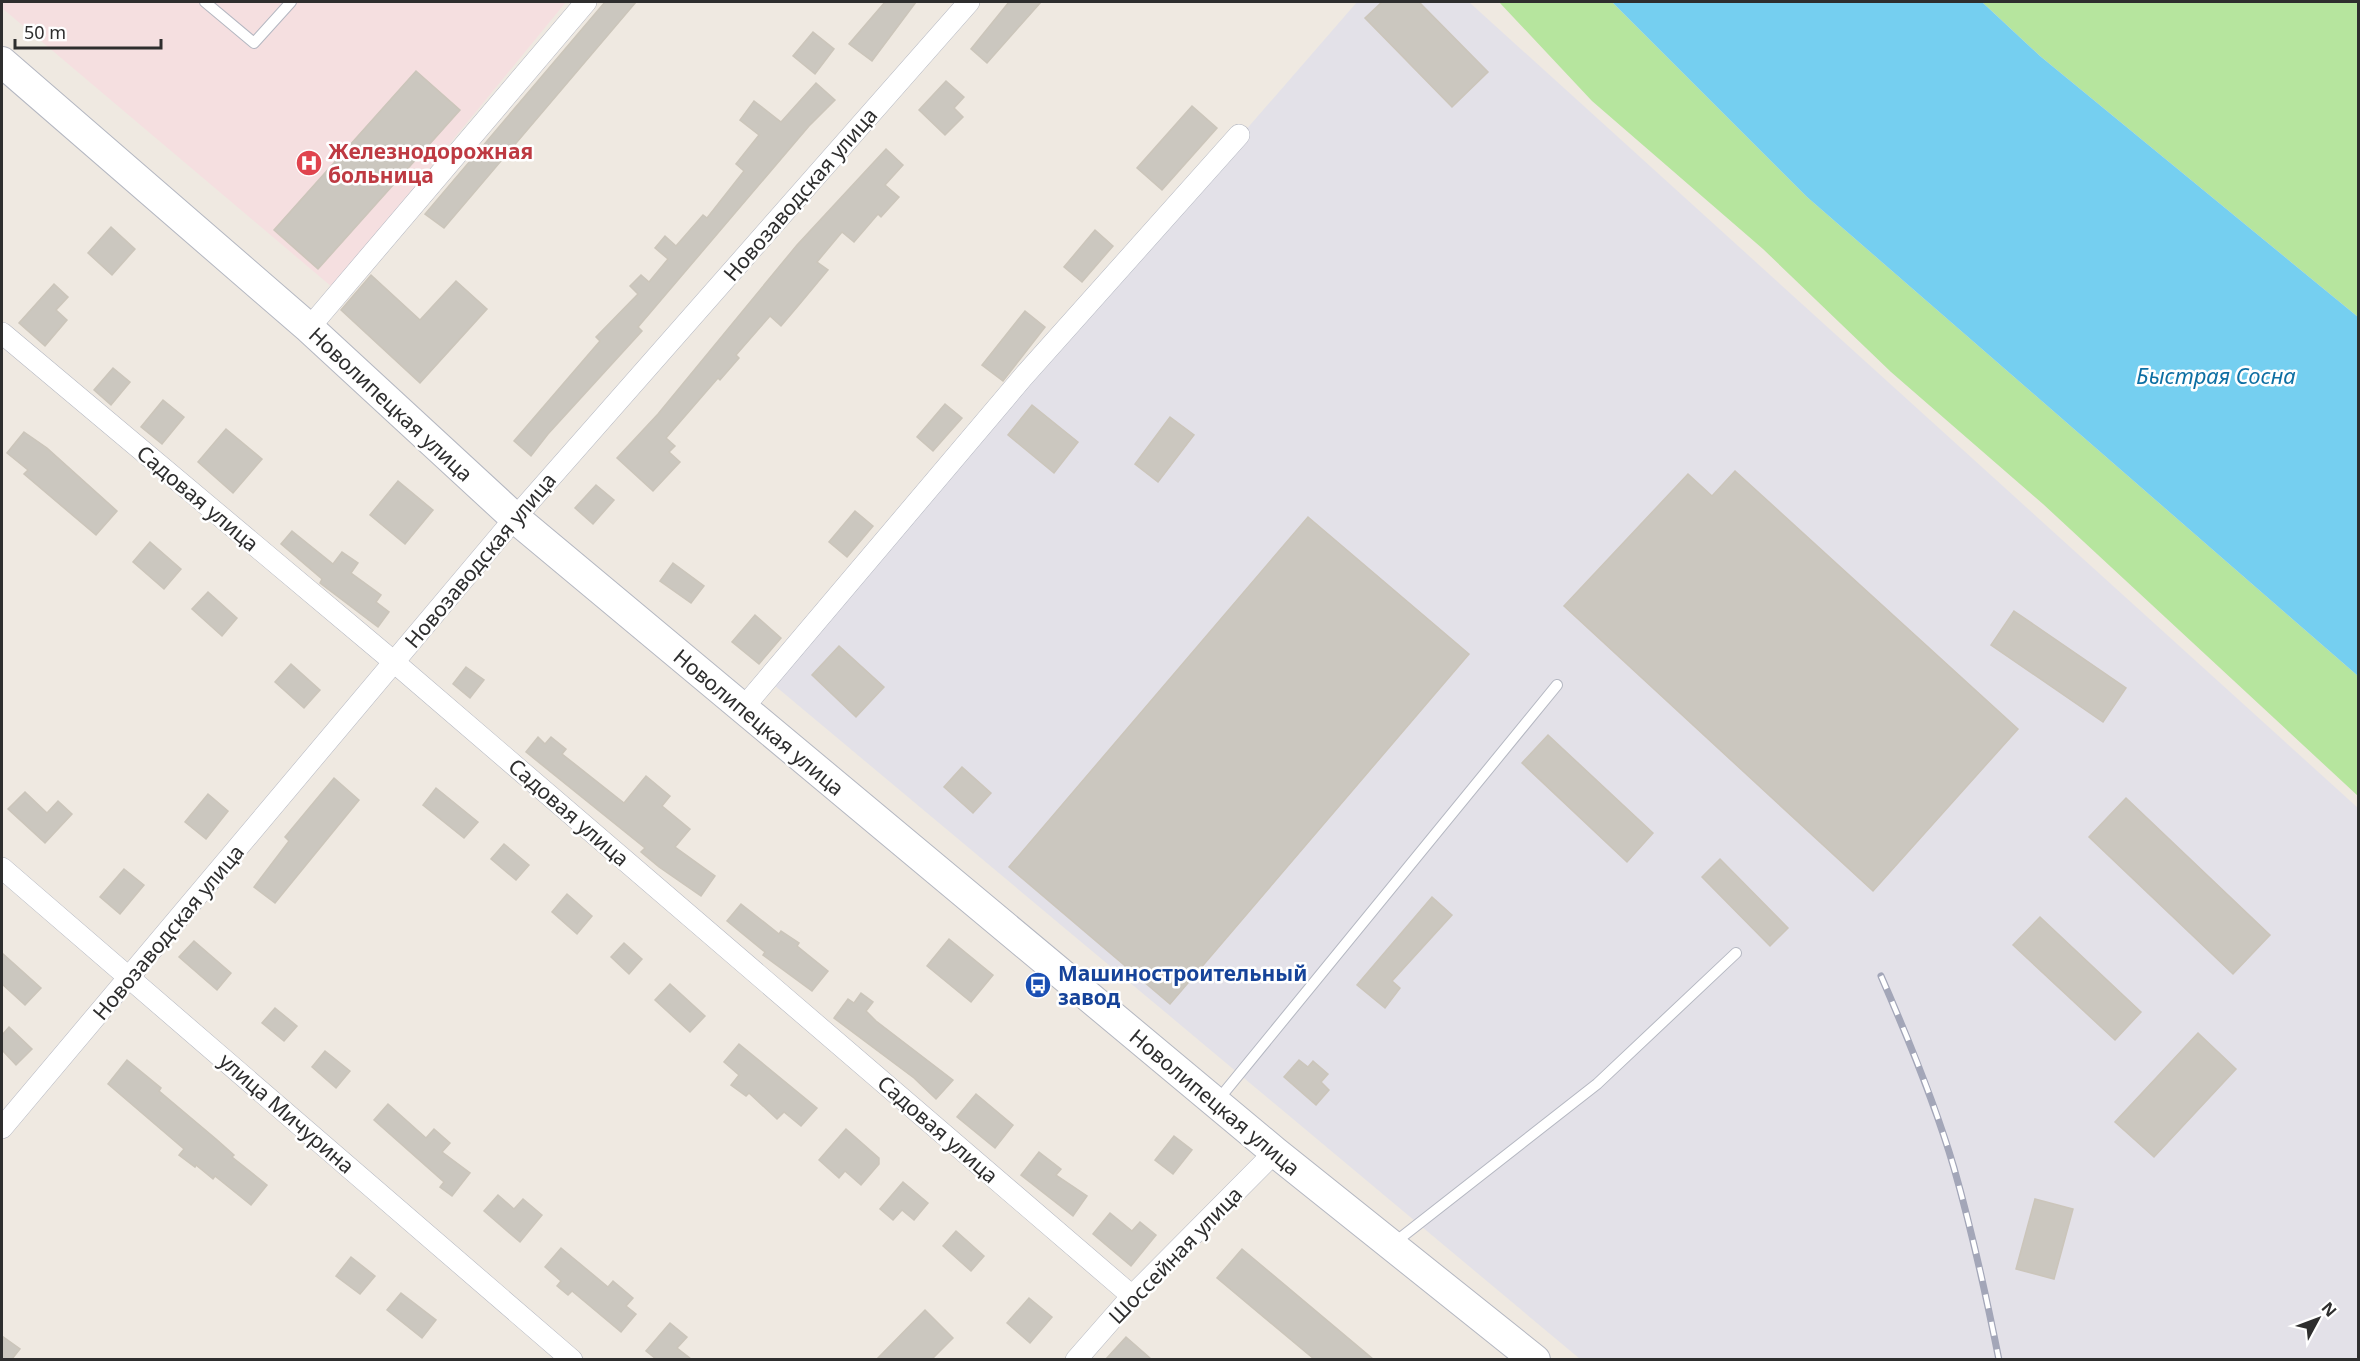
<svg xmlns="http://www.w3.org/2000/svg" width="2360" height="1361" font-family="'Noto Sans',sans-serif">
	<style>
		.industrial { fill: #e3e1e8 }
		.medical { fill: #f5dfe0 }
		.green { fill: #b6e59e }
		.water { fill: #75cff0 }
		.building { fill: #cbc7bf; stroke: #cbc5ba; stroke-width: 1.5 }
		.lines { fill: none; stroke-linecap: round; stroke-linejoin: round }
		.lane-casing { stroke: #b4b7c1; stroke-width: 12 }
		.street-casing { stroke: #b4b7c1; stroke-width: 22 }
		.secondary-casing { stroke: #b4b7c1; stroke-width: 32 }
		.lane { stroke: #fff; stroke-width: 10 }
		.street { stroke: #fff; stroke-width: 21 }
		.secondary { stroke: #fff; stroke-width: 30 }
		.rail-casing { stroke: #a3a6b8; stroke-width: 7 }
		.rail { stroke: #fff; stroke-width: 4.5; stroke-dasharray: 14; stroke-linecap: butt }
		.labels { text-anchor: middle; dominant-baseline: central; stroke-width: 5; stroke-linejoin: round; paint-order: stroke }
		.health-label { font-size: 21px; font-weight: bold; fill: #be3a42; stroke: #fff; text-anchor: start }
		.street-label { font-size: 21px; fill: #2e2e2e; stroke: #fff }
		.transit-label { font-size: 21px; font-weight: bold; fill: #164399; stroke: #fff; text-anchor: start }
		.water-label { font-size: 22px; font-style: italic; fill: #0d6fa3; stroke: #fff }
	</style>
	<rect width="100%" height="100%" fill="#efe9e1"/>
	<polygon class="industrial" points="1357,2 1469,2 2358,808 2358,1359 1580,1359 768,680"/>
	<polygon class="medical" points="2,2 566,2 332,287 2,8"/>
	<g class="green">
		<polygon points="1499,2 1612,2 1807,197 2358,676 2358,796 2043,504 1891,372 1763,249 1592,101"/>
		<polygon points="1982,2 2358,2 2358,317 2040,56"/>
	</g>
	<polygon class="water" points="1612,2 1982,2 2040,56 2358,317 2358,676 1807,197"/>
	<g class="building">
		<polygon points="605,2 636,2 444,228 425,214"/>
		<polygon points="885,2 916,2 872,61 849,44"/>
		<polygon points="1009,2 1041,2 987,63 971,49"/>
		<polygon points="1382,2 1419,2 1488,72 1452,107 1365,18"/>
		<polygon points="813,32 834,49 815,74 793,56"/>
		<polygon points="416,71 460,110 318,269 274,230"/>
		<polygon points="946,81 964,97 954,108 963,117 945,135 919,110"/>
		<polygon points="816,83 835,100 809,126 638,327 642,331 548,434 531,456 514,441 600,341 596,337 638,294 630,286 641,275 649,282 668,259 655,248 665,236 676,246 703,215 707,218 744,171 736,164 759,135 740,120 754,101 781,122"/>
		<polygon points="1192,106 1217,128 1162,190 1137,168"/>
		<polygon points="886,149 903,165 885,185 899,197 881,217 878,214 854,242 842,232 817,262 828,270 798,306 781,326 770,316 736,355 739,358 720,380 718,378 666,438 675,446 669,452 680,462 653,491 617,458 658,414 797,245"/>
		<polygon points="111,227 135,249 112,275 88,253"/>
		<polygon points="1095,230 1113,246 1082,282 1064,267"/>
		<polygon points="371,275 420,320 456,281 487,309 420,383 341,310"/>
		<polygon points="54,284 68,297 56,310 67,320 45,346 19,323"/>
		<polygon points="1025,311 1045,327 1003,381 982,365"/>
		<polygon points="113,368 130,382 111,405 94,390"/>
		<polygon points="163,400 184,417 162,444 141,427"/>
		<polygon points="945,404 962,418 933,451 917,437"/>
		<polygon points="1032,405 1078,442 1054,473 1008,435"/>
		<polygon points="1170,417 1194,435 1158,482 1135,464"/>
		<polygon points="226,429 262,459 233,493 198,462"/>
		<polygon points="24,432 47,448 117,511 96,535 24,474 28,470 7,453"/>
		<polygon points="1735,471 2018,729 1873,891 1564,606 1688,474 1712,496"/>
		<polygon points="398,481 433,510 405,544 370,515"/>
		<polygon points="596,485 614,500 593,524 575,508"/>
		<polygon points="855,511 873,526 847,557 829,542"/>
		<polygon points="1308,517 1469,654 1170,1004 1009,867"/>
		<polygon points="292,531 333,564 342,552 358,563 351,573 381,595 376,602 389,612 378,627 320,583 322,579 281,544"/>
		<polygon points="150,542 181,569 164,589 133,562"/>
		<polygon points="673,563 704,586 691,603 660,581"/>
		<polygon points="208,592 237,618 222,636 192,609"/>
		<polygon points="2014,611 2126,688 2103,722 1991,645"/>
		<polygon points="755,615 781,638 759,664 732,642"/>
		<polygon points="839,646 884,687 856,717 812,675"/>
		<polygon points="291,664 320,690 304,708 275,682"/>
		<polygon points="466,667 484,680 470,698 453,684"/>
		<polygon points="1548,735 1653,833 1627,862 1522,763"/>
		<polygon points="538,737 545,744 551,737 566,749 562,754 624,803 646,776 670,796 662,806 690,829 675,847 715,876 701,896 659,867 641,852 645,848 526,752"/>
		<polygon points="962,767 991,793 973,813 944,787"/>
		<polygon points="334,778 359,800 275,903 254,887 289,841 285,837"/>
		<polygon points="436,788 478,822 464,838 423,805"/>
		<polygon points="25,792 47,813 58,801 72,814 45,843 8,809"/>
		<polygon points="208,794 228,811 206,839 185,822"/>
		<polygon points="2126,798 2270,935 2233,974 2089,837"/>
		<polygon points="504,844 529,865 516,880 491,859"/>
		<polygon points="1720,859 1788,928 1770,946 1702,877"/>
		<polygon points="124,869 144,885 120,914 100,897"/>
		<polygon points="567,894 592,916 577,934 552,912"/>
		<polygon points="1432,897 1452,915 1392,981 1400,988 1385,1008 1357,985"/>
		<polygon points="741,904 779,934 781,931 799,943 797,946 828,971 812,991 763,955 765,952 727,921"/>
		<polygon points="2040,917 2141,1012 2115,1040 2013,945"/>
		<polygon points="949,939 993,975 971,1002 927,966"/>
		<polygon points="194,941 231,973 217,990 179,957"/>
		<polygon points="624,943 642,959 629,974 611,957"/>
		<polygon points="2,953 41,988 25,1005 2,984"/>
		<polygon points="670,984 705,1016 690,1032 655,1000"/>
		<polygon points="861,993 873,1002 866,1011 876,1021 953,1080 936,1099 914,1078 834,1018 848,999 854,1003"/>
		<polygon points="275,1008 297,1026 284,1041 262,1023"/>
		<polygon points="9,1027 32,1049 16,1065 2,1050 2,1035"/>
		<polygon points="2198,1033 2236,1069 2154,1157 2115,1122"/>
		<polygon points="739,1044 817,1108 801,1126 784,1112 777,1119 749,1093 746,1096 731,1085 739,1075 724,1062"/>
		<polygon points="325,1051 350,1071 336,1088 312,1067"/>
		<polygon points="127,1060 161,1088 159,1091 216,1139 234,1155 232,1157 267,1185 251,1205 215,1176 213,1179 196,1165 195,1167 179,1155 184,1149 108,1084"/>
		<polygon points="1299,1060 1308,1067 1313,1061 1328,1074 1321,1082 1329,1090 1316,1105 1284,1077"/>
		<polygon points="976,1094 1013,1125 995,1148 957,1117"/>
		<polygon points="388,1104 426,1138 434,1129 450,1143 442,1152 470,1173 452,1196 440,1187 444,1182 374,1120"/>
		<polygon points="846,1129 879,1158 879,1164 861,1185 845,1171 839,1178 819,1160"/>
		<polygon points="1174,1136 1192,1150 1173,1174 1155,1160"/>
		<polygon points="1039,1152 1061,1169 1056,1175 1087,1196 1073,1216 1021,1175"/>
		<polygon points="903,1182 928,1203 914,1220 902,1210 893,1220 880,1209"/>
		<polygon points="498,1195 514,1209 523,1199 542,1215 520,1242 484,1211"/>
		<polygon points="2035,1199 2073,1209 2054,1279 2016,1269"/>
		<polygon points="1110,1213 1132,1231 1140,1222 1156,1235 1131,1266 1093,1234"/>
		<polygon points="956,1231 984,1256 971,1271 943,1246"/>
		<polygon points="561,1248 608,1287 613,1281 633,1298 626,1306 636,1314 621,1332 572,1291 568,1295 557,1286 561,1281 545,1267"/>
		<polygon points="1242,1249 1373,1359 1314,1359 1217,1278"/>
		<polygon points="351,1257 375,1276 360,1294 336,1276"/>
		<polygon points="401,1293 436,1320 422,1338 387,1310"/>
		<polygon points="1029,1298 1052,1317 1030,1343 1007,1323"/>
		<polygon points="925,1310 953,1338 932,1359 877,1359"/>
		<polygon points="670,1323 687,1337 677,1348 691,1359 656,1359 646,1351"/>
		<polygon points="2,1336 20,1349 12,1359 2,1359"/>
		<polygon points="1126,1337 1151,1359 1106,1359"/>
	</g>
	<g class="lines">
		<defs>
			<g id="lane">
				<polyline points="205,2 254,43 291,2"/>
				<polyline points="1218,1100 1557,685"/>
				<polyline points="1394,1243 1597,1084 1736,953"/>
			</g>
			<g id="street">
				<polyline points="309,328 586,2"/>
				<polyline points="2,333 394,662 1132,1296"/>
				<polyline points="743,708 1023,377 1239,135"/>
				<polyline points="2,868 572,1360"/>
				<polyline points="2,1128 515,518 969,2"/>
				<polyline points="1076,1360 1132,1296 1275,1152"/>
			</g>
			<polyline id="secondary" points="2,62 309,328 515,518 1275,1152 1535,1360"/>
		</defs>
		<use href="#lane" class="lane-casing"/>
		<use href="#street" class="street-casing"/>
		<use href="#secondary" class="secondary-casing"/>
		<use href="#lane" class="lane"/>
		<use href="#street" class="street"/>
		<use href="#secondary" class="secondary"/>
		<defs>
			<path id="rail" d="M1881 976C1908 1038 1935 1103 1954 1168 1972 1231 1986 1295 1999 1360"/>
		</defs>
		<use href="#rail" class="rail-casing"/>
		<use href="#rail" class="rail"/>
	</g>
	<defs>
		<symbol id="hospital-disc" viewBox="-11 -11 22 22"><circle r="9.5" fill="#e0444e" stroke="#fff"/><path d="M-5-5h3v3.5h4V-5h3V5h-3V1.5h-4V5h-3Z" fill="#fff"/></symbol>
		<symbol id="bus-disc" viewBox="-11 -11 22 22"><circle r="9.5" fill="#1a4fb4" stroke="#fff"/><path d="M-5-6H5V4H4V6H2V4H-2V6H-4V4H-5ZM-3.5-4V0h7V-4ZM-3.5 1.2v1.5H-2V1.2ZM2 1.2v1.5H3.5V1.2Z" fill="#fff"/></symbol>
	</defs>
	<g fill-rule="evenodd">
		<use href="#hospital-disc" x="294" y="148" width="30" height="30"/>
		<use href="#bus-disc" x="1023" y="970" width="30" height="30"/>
	</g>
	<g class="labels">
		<g class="health-label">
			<text x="328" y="151">Железнодорожная<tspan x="328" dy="24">больница</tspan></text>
		</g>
		<g class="street-label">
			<text transform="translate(800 194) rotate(-49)">Новозаводская улица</text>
			<text transform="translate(391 404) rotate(43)">Новолипецкая улица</text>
			<text transform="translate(198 498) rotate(40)">Садовая улица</text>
			<text transform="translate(480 560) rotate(-50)">Новозаводская улица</text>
			<text transform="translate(759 722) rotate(40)">Новолипецкая улица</text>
			<text transform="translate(569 812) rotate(41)">Садовая улица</text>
			<text transform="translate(168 932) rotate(-50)">Новозаводская улица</text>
			<text transform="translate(1215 1102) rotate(40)">Новолипецкая улица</text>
			<text transform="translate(287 1113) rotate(41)">улица Мичурина</text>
			<text transform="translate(938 1129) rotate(41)">Садовая улица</text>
			<text transform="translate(1175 1255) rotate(-46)">Шоссейная улица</text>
		</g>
		<g class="transit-label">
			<text x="1058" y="973">Машиностроительный<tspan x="1058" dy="24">завод</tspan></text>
		</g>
		<g class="water-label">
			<text x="2216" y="375">Быстрая Сосна</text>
		</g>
	</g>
	<rect width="2360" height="1361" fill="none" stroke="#2e2e2e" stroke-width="6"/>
	<g transform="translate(2318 1319) rotate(49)" stroke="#ffffff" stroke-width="4.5" paint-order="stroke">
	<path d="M0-4.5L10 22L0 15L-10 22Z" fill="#2e2e2e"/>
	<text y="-9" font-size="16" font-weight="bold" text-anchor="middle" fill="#2e2e2e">N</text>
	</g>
	<path d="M15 39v9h146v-9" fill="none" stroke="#2e2e2e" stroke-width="3"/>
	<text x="24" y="39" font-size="18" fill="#2e2e2e" stroke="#ffffff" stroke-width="4.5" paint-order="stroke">50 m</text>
</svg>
